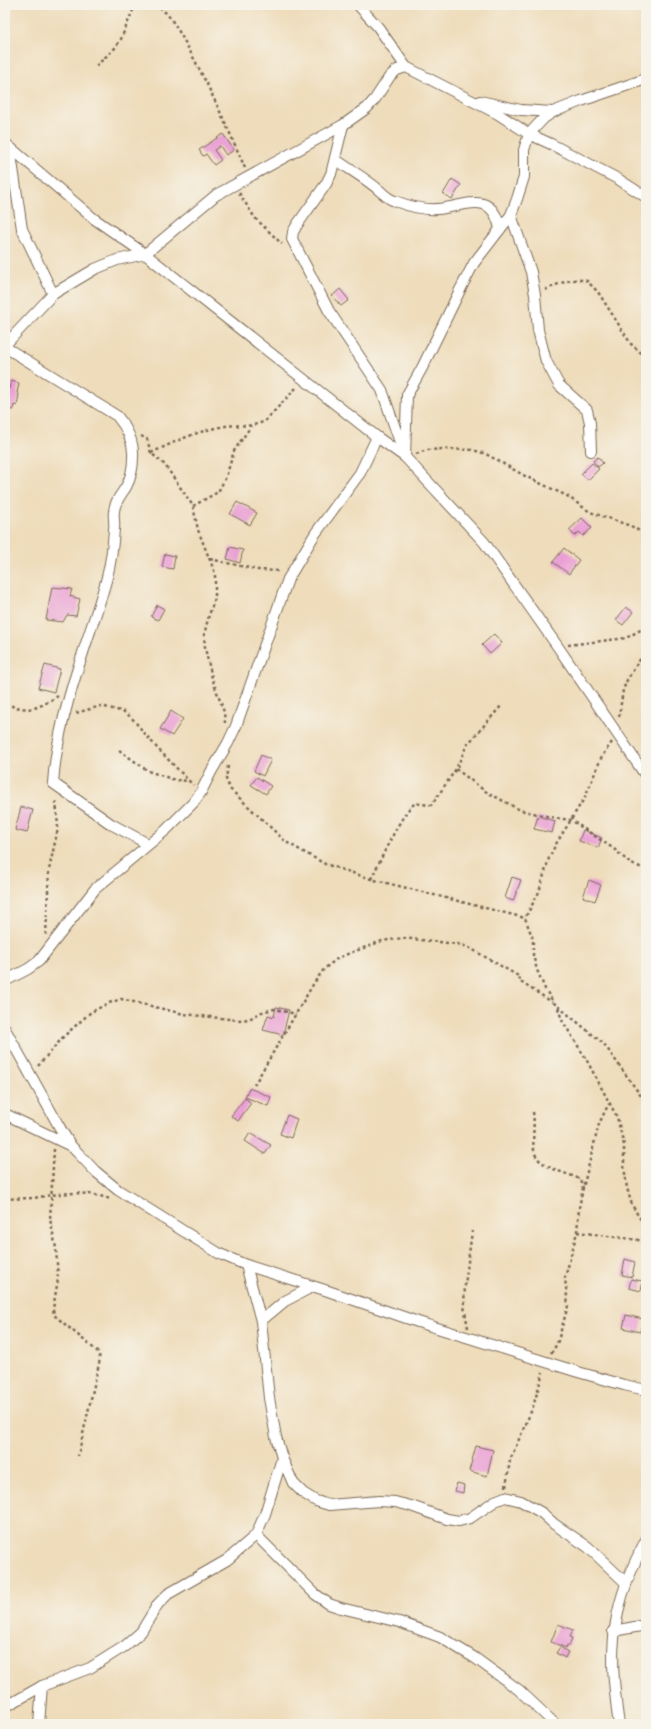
<svg xmlns="http://www.w3.org/2000/svg" width="651" height="1729" font-family="'Gochi Hand',sans-serif">
	<style>
		.building { fill: #eaa0d4 }
		.lines { fill: none; stroke-linecap: round; stroke-linejoin: round }
		.minor-casing { stroke: #7a6855; stroke-width: 12 }
		.path { stroke: #7a6855; stroke-width: 2.5; stroke-dasharray: 3 3; stroke-linecap: butt }
		.minor { stroke: #fff; stroke-width: 10 }
	</style>
	<rect width="100%" height="100%" fill="#f7f3e8"/>
	<filter id="ink" filterUnits="userSpaceOnUse"><feTurbulence type="fractalNoise" baseFrequency=".025" numOctaves="2"/><feDisplacementMap in="SourceGraphic" scale="8" xChannelSelector="R" yChannelSelector="G"/><feConvolveMatrix kernelMatrix="1 2 1 2 8 2 1 2 1" color-interpolation-filters="sRGB"/></filter>
	<filter id="wash" filterUnits="userSpaceOnUse"><feTurbulence type="fractalNoise" baseFrequency=".012" numOctaves="4" result="noise"/><feDisplacementMap in="SourceGraphic" scale="16" xChannelSelector="R" yChannelSelector="G"/><feGaussianBlur stdDeviation="0.9" result="paint"/><feColorMatrix in="noise" values="0 0 0 0 0 0 0 0 0 0 0 0 0 0 0 0 0 1.4 0 .05"/><feComposite in="paint" operator="in"/></filter>
	<g filter="url(#wash)">
		<rect width="100%" height="100%" fill="#eedcba"/>
		<g id="blocks">
			<g class="building">
				<polygon points="223,134 234,150 226,155 220,146 214,150 221,160 214,165 206,154 203,156 199,150"/>
				<polygon points="452,179 461,185 452,199 443,194"/>
				<polygon points="340,289 349,300 341,306 332,296"/>
				<polygon points="11,381 19,383 17,393 19,394 17,406 14,405 13,410 7,409 7,412 5,412 5,393 6,388 9,389"/>
				<polygon points="598,457 603,463 598,467 593,461"/>
				<polygon points="592,463 599,469 588,480 581,474"/>
				<polygon points="237,502 257,513 250,525 230,514"/>
				<polygon points="582,518 592,528 583,536 579,532 575,536 569,530"/>
				<polygon points="230,547 243,550 240,563 227,559"/>
				<polygon points="564,548 579,560 569,574 553,562"/>
				<polygon points="165,554 175,556 173,569 162,567"/>
				<polygon points="52,587 72,589 70,596 80,599 76,616 67,615 63,622 46,620"/>
				<polygon points="157,605 164,609 158,620 151,617"/>
				<polygon points="626,607 633,612 623,625 616,620"/>
				<polygon points="494,634 502,643 490,654 482,645"/>
				<polygon points="45,665 60,669 54,692 38,688"/>
				<polygon points="171,711 183,719 172,736 160,729"/>
				<polygon points="261,755 271,760 263,776 254,771"/>
				<polygon points="257,777 271,786 266,794 251,785"/>
				<polygon points="21,807 33,810 27,833 15,830"/>
				<polygon points="538,816 555,821 552,833 534,829"/>
				<polygon points="583,830 602,838 598,848 579,841"/>
				<polygon points="512,877 521,880 513,901 505,898"/>
				<polygon points="589,880 601,885 595,901 583,897"/>
				<polygon points="276,1007 289,1010 283,1035 263,1030 268,1015 274,1017"/>
				<polygon points="249,1088 271,1097 268,1106 245,1097"/>
				<polygon points="245,1098 251,1103 238,1121 231,1116"/>
				<polygon points="287,1115 297,1119 291,1138 280,1134"/>
				<polygon points="250,1133 271,1145 265,1154 245,1141"/>
				<polygon points="625,1259 635,1262 632,1277 622,1275"/>
				<polygon points="631,1279 643,1281 641,1291 629,1288"/>
				<polygon points="626,1315 643,1319 640,1332 623,1328"/>
				<polygon points="476,1446 493,1450 487,1476 469,1471"/>
				<polygon points="457,1483 464,1485 463,1493 455,1491"/>
				<polygon points="558,1624 573,1630 570,1637 572,1638 569,1646 567,1645 566,1648 551,1642"/>
				<polygon points="560,1647 568,1652 565,1658 556,1653"/>
			</g>
		</g>
	</g>
	<g filter="url(#ink)">
		<use href="#blocks" fill-opacity="0" stroke="#7a6855" stroke-width="1"/>
		<g class="lines">
			<defs>
				<g id="minor">
					<polyline points="358,5 378,27 406,67"/>
					<polyline points="480,101 521,110 553,112"/>
					<polyline points="343,125 331,174 326,184 297,225 293,232 292,239 329,311 382,390 403,451"/>
					<polyline points="5,143 93,218 145,254 377,437 405,457 484,542 558,647 646,776"/>
					<polyline points="7,148 10,148 22,229 53,294"/>
					<path d="M335 159C350 170 367 179 380 191 385 195 388 199 395 201 408 206 423 210 437 209 464 207 492 188 500 229"/>
					<polyline points="511,215 531,272 535,295 538,330 546,361 559,385 587,410 590,423 591,451"/>
					<polyline points="5,345 53,294 95,269 117,260 145,254 216,195 343,125 367,108 375,99 390,76 397,70 406,67 498,114 529,134 551,144 618,179 646,197"/>
					<path d="M5 347 117 416C127 428 134 442 133 457 133 467 131 478 126 487 121 495 115 501 114 511 113 517 115 523 114 529 113 545 111 562 107 577 100 604 90 630 82 656 68 697 56 739 53 783L111 824 148 844"/>
					<polyline points="405,457 407,395 422,368 461,288 474,263 511,215 517,199 524,177 524,150 529,134 544,118 553,112 581,101 646,79"/>
					<polyline points="5,981 28,969 39,961 95,889 166,830 193,803 201,792 211,772 228,743 236,726 288,579 315,534 360,473 377,437"/>
					<polyline points="5,1029 60,1128 71,1146 78,1153 95,1171 118,1190 220,1254 246,1265 328,1291 418,1322 578,1372 624,1385 646,1390"/>
					<polyline points="5,1114 71,1146"/>
					<polyline points="246,1265 261,1321 269,1398 276,1437 282,1458 293,1483 303,1493 316,1501 329,1505 379,1501 395,1502 411,1506 447,1519 459,1521 470,1518 495,1501 505,1497 521,1501 542,1513 554,1524 588,1547 626,1583"/>
					<polyline points="261,1321 285,1301 312,1287"/>
					<polyline points="256,1535 315,1594 329,1604 341,1608 399,1622 440,1637 475,1658 519,1690 555,1724"/>
					<polyline points="613,1631 646,1625"/>
					<polyline points="5,1707 42,1686 90,1668 125,1646 141,1632 158,1604 168,1594 227,1560 256,1535 265,1514 282,1458"/>
					<polyline points="39,1724 42,1686"/>
					<path d="M619 1724C617 1713 616 1702 615 1691 608 1634 619 1590 646 1540"/>
				</g>
			</defs>
			<use href="#minor" class="minor-casing"/>
			<g class="path">
				<path d="M96 66 115 48 121 39 133 10C139 6 153 3 159 7 171 15 179 32 186 44 208 84 227 126 245 168"/>
				<polyline points="239,193 255,218 282,244"/>
				<path d="M545 290C558 284 572 277 587 281L598 292 631 344 646 357"/>
				<polyline points="141,436 147,439 151,453 165,465 193,506 198,530 215,573 215,598 209,615 204,635 205,648 212,678 224,712 225,723"/>
				<path d="M151 453C174 442 195 432 220 427 236 423 250 429 265 421L297 387"/>
				<polyline points="416,454 427,450 444,449 473,450 486,454 525,476 567,496 590,512 631,526 646,535"/>
				<polyline points="193,506 218,492 226,477 234,451 251,426"/>
				<polyline points="210,559 258,570 280,571"/>
				<polyline points="568,645 626,638 646,627"/>
				<path d="M5 704C32 712 34 710 58 696"/>
				<polyline points="76,713 101,706 124,712 131,717 157,748 193,785"/>
				<polyline points="619,717 623,690 627,680 646,650"/>
				<polyline points="612,742 602,756 585,797 556,844 549,858 539,892 525,918 533,939 533,955 537,970 545,989 554,1003 604,1044 646,1103"/>
				<polyline points="119,750 148,771 175,780 189,781"/>
				<polyline points="228,766 226,779 230,789 286,842 325,864 371,879 525,918"/>
				<polyline points="456,769 485,791 520,810 555,818 571,820 614,849 631,864 646,869"/>
				<path d="M371 879C378 866 404 807 415 804 419 803 426 805 431 805L433 803 456 769 467 745 502 705"/>
				<polyline points="46,935 49,870 58,828 56,799"/>
				<polyline points="558,1008 562,1020 586,1059 617,1117 624,1145 624,1166 627,1188 632,1205 639,1217 646,1225"/>
				<polyline points="38,1066 64,1036 91,1012 109,1003 121,999 184,1014 238,1020 249,1019 262,1012 274,1009 296,1014"/>
				<polyline points="254,1085 314,983 324,969 338,958 350,953 382,941 403,938 457,944 468,947 520,977 519,981 552,1002"/>
				<path d="M533 1112C535 1125 532 1137 534 1150 536 1167 567 1173 580 1179L583 1188"/>
				<polyline points="54,1149 50,1219 56,1248 58,1279 53,1309 54,1315 98,1352 100,1359 78,1456"/>
				<path d="M5 1199C16 1198 29 1199 40 1197 67 1192 84 1191 111 1199"/>
				<polyline points="577,1232 646,1241"/>
				<polyline points="468,1328 464,1306 465,1285 472,1231"/>
				<polyline points="551,1353 557,1344 568,1306 565,1278 577,1232 579,1208 583,1188 599,1124 605,1111 609,1104"/>
				<polyline points="506,1487 510,1460 533,1407 543,1372"/>
			</g>
			<use href="#minor" class="minor"/>
		</g>
	</g>
	<rect width="651" height="1729" fill="none" stroke="#f7f3e8" stroke-width="20"/>
</svg>
